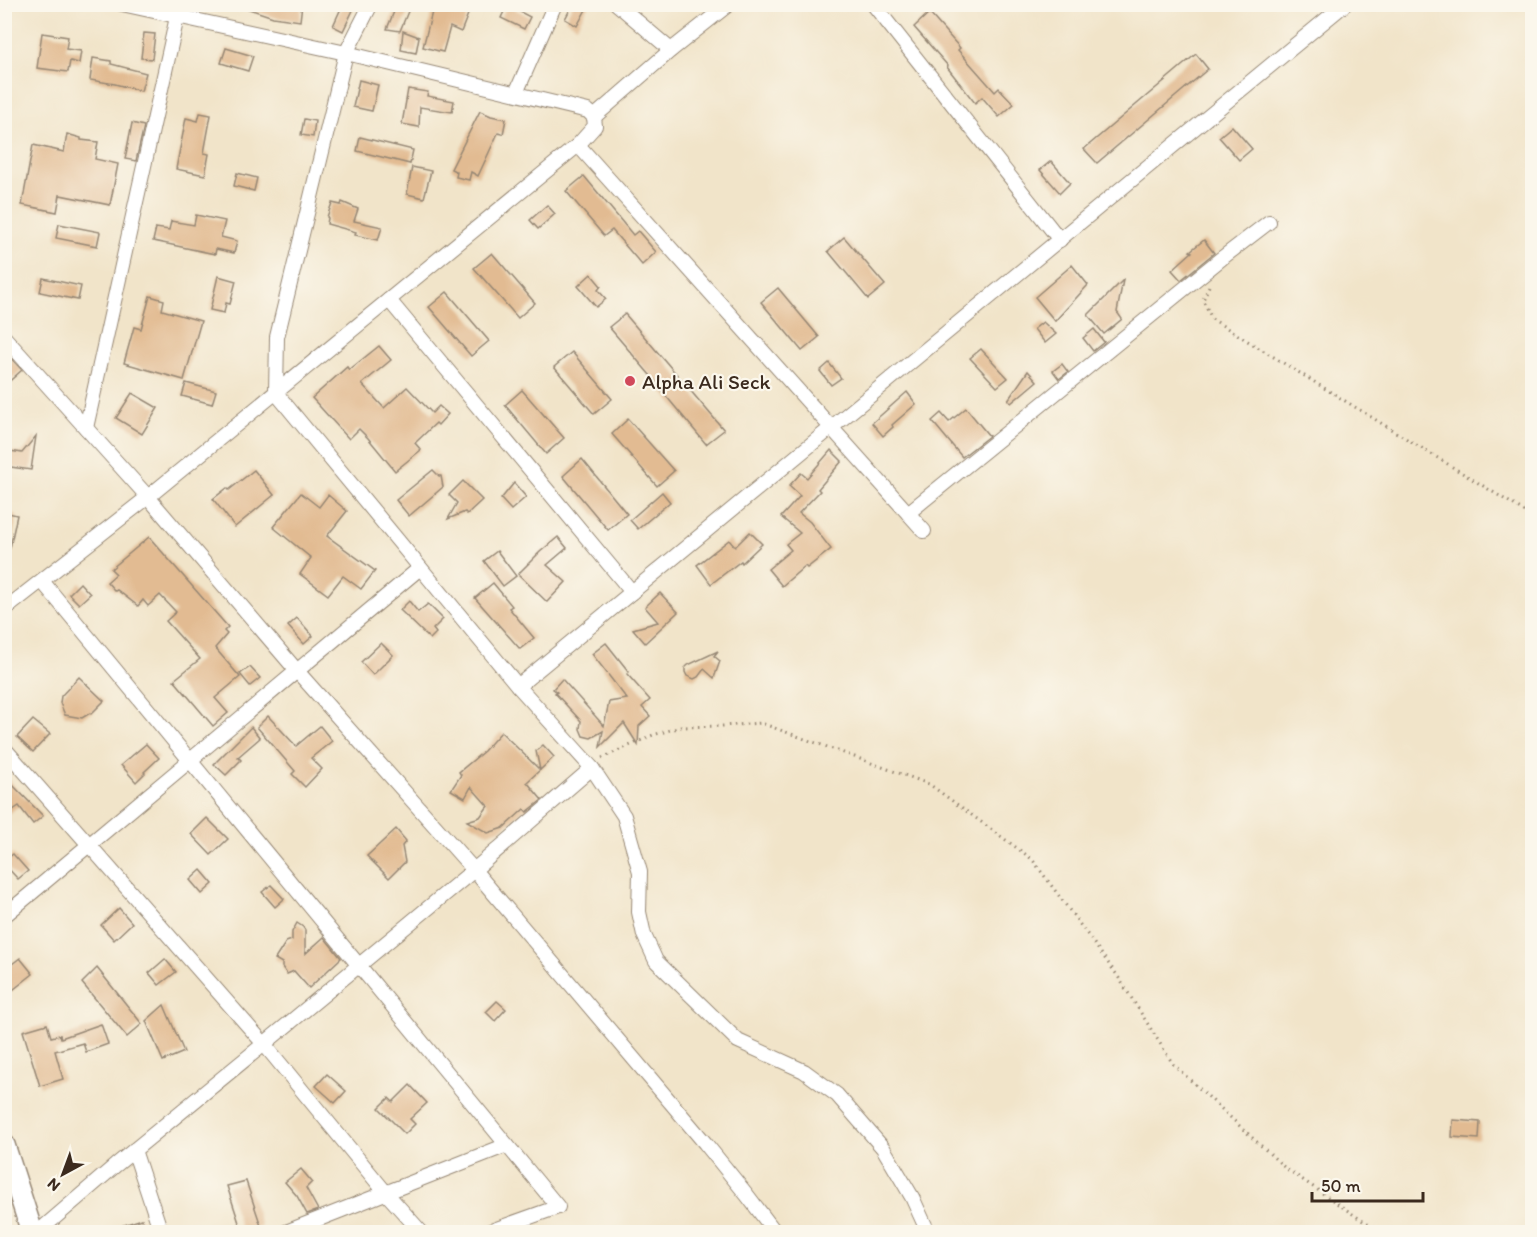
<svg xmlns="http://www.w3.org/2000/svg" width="1537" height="1237" font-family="Itim,sans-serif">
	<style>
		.building { fill: #e2bb92 }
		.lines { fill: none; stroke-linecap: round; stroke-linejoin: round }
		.minor-casing { stroke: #968774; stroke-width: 16 }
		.primary-casing { stroke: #968774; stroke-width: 24 }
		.path { stroke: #968774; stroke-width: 3; stroke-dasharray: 1.5 4.5; stroke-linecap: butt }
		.minor { stroke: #fff; stroke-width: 14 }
		.primary { stroke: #fff; stroke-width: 21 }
		.poi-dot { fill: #d1495b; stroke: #fbf7ec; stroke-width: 2 }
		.labels { text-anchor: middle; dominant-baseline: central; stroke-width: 4.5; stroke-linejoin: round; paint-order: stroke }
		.poi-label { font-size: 21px; fill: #3b2a1e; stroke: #fbf7ec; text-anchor: start }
	</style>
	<rect width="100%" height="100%" fill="#fbf7ec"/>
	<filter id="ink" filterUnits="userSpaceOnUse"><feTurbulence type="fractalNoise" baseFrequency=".0167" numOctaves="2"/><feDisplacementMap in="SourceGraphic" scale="12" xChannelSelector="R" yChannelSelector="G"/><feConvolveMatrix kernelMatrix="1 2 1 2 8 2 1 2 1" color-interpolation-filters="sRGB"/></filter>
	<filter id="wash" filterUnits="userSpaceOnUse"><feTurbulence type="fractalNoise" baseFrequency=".008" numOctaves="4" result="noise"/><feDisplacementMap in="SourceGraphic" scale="24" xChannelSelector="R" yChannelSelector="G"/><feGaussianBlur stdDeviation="1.35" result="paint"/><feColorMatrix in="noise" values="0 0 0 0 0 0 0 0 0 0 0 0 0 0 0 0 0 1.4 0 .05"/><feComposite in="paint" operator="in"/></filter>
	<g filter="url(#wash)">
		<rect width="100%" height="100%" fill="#f1e4c9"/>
		<g id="blocks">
			<g class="building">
				<polygon points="243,4 302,4 300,21 273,17 243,7"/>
				<polygon points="343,4 356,4 343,31 333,26"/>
				<polygon points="397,4 411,4 400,31 387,29"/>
				<polygon points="434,4 472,4 461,32 450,27 443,52 423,47"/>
				<polygon points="573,4 589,4 577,26 565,19"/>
				<polygon points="507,5 530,17 524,29 501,18"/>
				<polygon points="929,13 960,48 958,50 995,92 999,88 1014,104 999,117 982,97 975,103 947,67 948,66 914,27"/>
				<polygon points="403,31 419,37 416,53 401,50"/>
				<polygon points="42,33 68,37 66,49 81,51 79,63 70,61 68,72 37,68"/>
				<polygon points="144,33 155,34 152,59 141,58"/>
				<polygon points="226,48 253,56 248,71 221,63"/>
				<polygon points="1196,54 1208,69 1097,163 1084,149"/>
				<polygon points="93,58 111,61 111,64 146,73 141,91 115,84 90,80"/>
				<polygon points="359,80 378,85 372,111 353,107"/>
				<polygon points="408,89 428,92 427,96 454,101 452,112 420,107 419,127 402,124"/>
				<polygon points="480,111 491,116 506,119 503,134 498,133 478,176 471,172 469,180 456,177 457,172 451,169"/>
				<polygon points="200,113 211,115 204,153 209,154 205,175 176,169 186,118 198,121"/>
				<polygon points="304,119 315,121 313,137 301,135"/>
				<polygon points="132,123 144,126 136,161 125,159"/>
				<polygon points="1232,126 1252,149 1239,160 1219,137"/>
				<polygon points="67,134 81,138 81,140 98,142 95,159 118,164 110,205 60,195 57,212 22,205 33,145 64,152"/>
				<polygon points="360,137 413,150 410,164 357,151"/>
				<polygon points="1051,161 1070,183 1060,193 1040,170"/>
				<polygon points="412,167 431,171 424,198 407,194"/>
				<polygon points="237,173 257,178 254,191 234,186"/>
				<polygon points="584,176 633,235 638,231 656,252 642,265 612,230 604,236 566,191"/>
				<polygon points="342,202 358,209 354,221 382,227 378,240 355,235 356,232 327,224 328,218 327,217 332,203 341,205"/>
				<polygon points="547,205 555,214 538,229 530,220"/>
				<polygon points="196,215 225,221 221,237 237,241 234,253 216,249 215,254 153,241 156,228 169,230 171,221 194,225"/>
				<polygon points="59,224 100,232 97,246 56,238"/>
				<polygon points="844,237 885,285 868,299 828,251"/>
				<polygon points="1204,240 1214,253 1181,280 1172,270 1192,252 1190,251"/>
				<polygon points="492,253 535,303 518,318 474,268"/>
				<polygon points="1072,265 1088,285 1055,321 1035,297"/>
				<polygon points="591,274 601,286 598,290 606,299 596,307 578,286"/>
				<polygon points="218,276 236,281 230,304 226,303 224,313 210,310"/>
				<polygon points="43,278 81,286 78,300 40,292"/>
				<polygon points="1123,280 1117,312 1122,319 1104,334 1088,315"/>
				<polygon points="778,288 819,337 802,351 761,302"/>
				<polygon points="447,292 489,341 471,356 429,307"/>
				<polygon points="150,296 164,300 162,310 201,321 184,380 124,363 134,327 141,329"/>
				<polygon points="625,314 724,430 706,444 661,390 662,389 609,327"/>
				<polygon points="1043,322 1056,334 1045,343 1034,329"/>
				<polygon points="1094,329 1104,342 1093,351 1083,338"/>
				<polygon points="379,346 391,360 362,384 384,408 407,387 432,413 439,406 448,414 438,425 436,423 415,443 421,450 395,471 368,438 359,429 349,439 312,398 347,367 349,370"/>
				<polygon points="981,349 1008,378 997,387 970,358"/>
				<polygon points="4,351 22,370 4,386"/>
				<polygon points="572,352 612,399 594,414 554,367"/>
				<polygon points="829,363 841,378 831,385 820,371"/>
				<polygon points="1062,364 1068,372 1059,379 1053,371"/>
				<polygon points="1028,371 1037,381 1011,403 1008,400"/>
				<polygon points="186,383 216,391 212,404 182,396"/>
				<polygon points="522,390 564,438 546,454 505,405"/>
				<polygon points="907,392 916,404 892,425 893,427 883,436 872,423"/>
				<polygon points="132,393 158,408 142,434 116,418"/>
				<polygon points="966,408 989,436 962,457 932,421 941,413 949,422"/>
				<polygon points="628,419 674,471 657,486 612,434"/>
				<polygon points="36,436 31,470 4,466 4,450 22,453"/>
				<polygon points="831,450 842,461 818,489 820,491 799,513 810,522 831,549 807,568 805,566 782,586 768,569 791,550 786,544 800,533 781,517 800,496 789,486 801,473 807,478"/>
				<polygon points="582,459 627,514 608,530 563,476"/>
				<polygon points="254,470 274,495 235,527 213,499 227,488 229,490"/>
				<polygon points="433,470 439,476 441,476 443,487 409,516 396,500"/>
				<polygon points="463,481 482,500 467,514 465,512 448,519 457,503 449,495"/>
				<polygon points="514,483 526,497 511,510 501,499"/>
				<polygon points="662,492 670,502 638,529 630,520"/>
				<polygon points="301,493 319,507 328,495 347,511 327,536 375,571 361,589 343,576 328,595 300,574 311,558 273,527"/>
				<polygon points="4,512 17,515 10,548 4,548"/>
				<polygon points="750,532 762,544 742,563 741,561 711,584 697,565 729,540 735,547"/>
				<polygon points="149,537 228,627 224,631 227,634 215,648 240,677 215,698 228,713 213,726 174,680 200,659 166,621 176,612 160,595 148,606 143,600 138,606 117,590 115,591 107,582 116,574 111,569"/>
				<polygon points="558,537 567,548 547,565 566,582 547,602 518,574 540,552"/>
				<polygon points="497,551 516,576 503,586 484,561"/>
				<polygon points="80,583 90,594 79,604 69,594"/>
				<polygon points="493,583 512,606 509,608 534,638 520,649 475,598"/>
				<polygon points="660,593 678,612 645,643 633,629 658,622 645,607"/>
				<polygon points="409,601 418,612 428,604 443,619 433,629 436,633 430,639 400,610"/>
				<polygon points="297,618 313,636 304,644 288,626"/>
				<polygon points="381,643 393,655 373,675 361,662"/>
				<polygon points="606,643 629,672 627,674 650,700 642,707 650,716 639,726 638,745 624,723 600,747 603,731 591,738 583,736 580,729 581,721 555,693 557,692 553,689 562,679 604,726 609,702 627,699 592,654"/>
				<polygon points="718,651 714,656 720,661 714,678 704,669 698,677 694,679 687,676 685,672 685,668 688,665"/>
				<polygon points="250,667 260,678 250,686 240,674"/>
				<polygon points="79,677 104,701 91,714 90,713 82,718 65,715 60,703 61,696"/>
				<polygon points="268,716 296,746 320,726 332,741 311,758 322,769 305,787 292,774 295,771 257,727"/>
				<polygon points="33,720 50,734 33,752 17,737"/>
				<polygon points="251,727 260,738 238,757 241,760 226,775 214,764"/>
				<polygon points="501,732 540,770 527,782 542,800 527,812 524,809 503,828 488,833 467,821 480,817 488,806 471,787 465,798 451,790 461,775 459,772 484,751"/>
				<polygon points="146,744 159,758 144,772 145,773 136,782 121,765"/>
				<polygon points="543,745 554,757 540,770 536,751"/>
				<polygon points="4,776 43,816 33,824 19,806 4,816"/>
				<polygon points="207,818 228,839 211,855 191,834"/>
				<polygon points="396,829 406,841 402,846 405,862 389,878 367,856"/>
				<polygon points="13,854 28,871 18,879 4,864 4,861"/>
				<polygon points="201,870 213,884 202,894 190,880"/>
				<polygon points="271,885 284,899 275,907 262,892"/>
				<polygon points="119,908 132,923 114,940 101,925"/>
				<polygon points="297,923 303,927 305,930 305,954 324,937 341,958 309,988 294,971 287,974 282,967 282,963 275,959 286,942 292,940 292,932"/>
				<polygon points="20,958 33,974 9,993 4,978 4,970"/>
				<polygon points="165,959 176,972 159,985 149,973"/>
				<polygon points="97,968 142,1024 127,1037 82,983"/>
				<polygon points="497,1001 506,1009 495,1021 486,1012"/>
				<polygon points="164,1005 184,1052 163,1061 146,1021"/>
				<polygon points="47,1024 51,1037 60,1035 61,1038 101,1024 108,1044 86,1052 83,1043 55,1051 63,1079 40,1086 23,1031"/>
				<polygon points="327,1074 346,1091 335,1103 316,1086"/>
				<polygon points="410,1085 427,1103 410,1119 415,1124 405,1134 379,1108 389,1098 393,1102"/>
				<polygon points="1453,1120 1480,1122 1479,1139 1452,1137"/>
				<polygon points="301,1169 312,1182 306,1188 318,1210 307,1214 297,1196 285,1182"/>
				<polygon points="246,1181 261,1226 242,1232 227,1186"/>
				<polygon points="142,1219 147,1233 110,1233 109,1230"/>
			</g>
		</g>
	</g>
	<g filter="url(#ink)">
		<use href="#blocks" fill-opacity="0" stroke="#968774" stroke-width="1.5"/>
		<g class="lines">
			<defs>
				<g id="minor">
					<polyline points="371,4 346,53 277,337 276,393 518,686 592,768 624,816 640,872 639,912 644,935 656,961 738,1041 804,1071 837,1095 883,1148 912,1197 928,1232"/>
					<polyline points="617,4 671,50"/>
					<polyline points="873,4 1060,240"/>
					<polyline points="4,6 5,4"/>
					<polyline points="516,93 555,4"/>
					<polyline points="594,117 671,50 729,4"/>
					<polyline points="578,145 924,531"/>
					<polyline points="389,300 632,592"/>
					<polyline points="4,337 148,497 297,671 474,870 705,1143 747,1195 775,1232"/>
					<polyline points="86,428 177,17 183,4"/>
					<polyline points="908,513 1222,258 1269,222"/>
					<polyline points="42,581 558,1207 488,1232"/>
					<polyline points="4,610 148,497 578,145 595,126 594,117 588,111 346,53 122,4"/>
					<polyline points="518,686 1345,4"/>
					<polyline points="4,748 264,1044 386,1193 421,1232"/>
					<polyline points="4,916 420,568"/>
					<polyline points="134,1150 161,1232"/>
					<polyline points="38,1232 116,1165 264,1044 474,870 592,768"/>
					<polyline points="286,1232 507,1145"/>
				</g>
				<polyline id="primary" points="4,1145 32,1232"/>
			</defs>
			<use href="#minor" class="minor-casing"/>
			<use href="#primary" class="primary-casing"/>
			<g class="path">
				<polyline points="1209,286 1203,300 1212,319 1532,516"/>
				<polyline points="602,758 653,735 681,727 723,726 761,723 929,784 1032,859 1117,975 1173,1064 1284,1167 1379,1232"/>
			</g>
			<use href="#minor" class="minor"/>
			<use href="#primary" class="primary"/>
		</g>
	</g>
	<circle class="poi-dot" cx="630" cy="381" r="6"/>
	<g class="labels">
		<g class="poi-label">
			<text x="642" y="381">Alpha Ali Seck</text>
		</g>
	</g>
	<rect width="1537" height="1237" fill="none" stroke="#fbf7ec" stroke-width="24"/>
	<g transform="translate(63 1174) rotate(221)" stroke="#fbf7ec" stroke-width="4.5" paint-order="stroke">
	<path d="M0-4.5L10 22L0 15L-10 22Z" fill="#3b2a1e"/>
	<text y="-9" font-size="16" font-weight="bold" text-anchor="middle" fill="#3b2a1e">N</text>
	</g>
	<path d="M1312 1192v9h111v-9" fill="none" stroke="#3b2a1e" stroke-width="3"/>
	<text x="1321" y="1192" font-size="18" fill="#3b2a1e" stroke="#fbf7ec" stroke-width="4.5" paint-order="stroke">50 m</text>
</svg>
